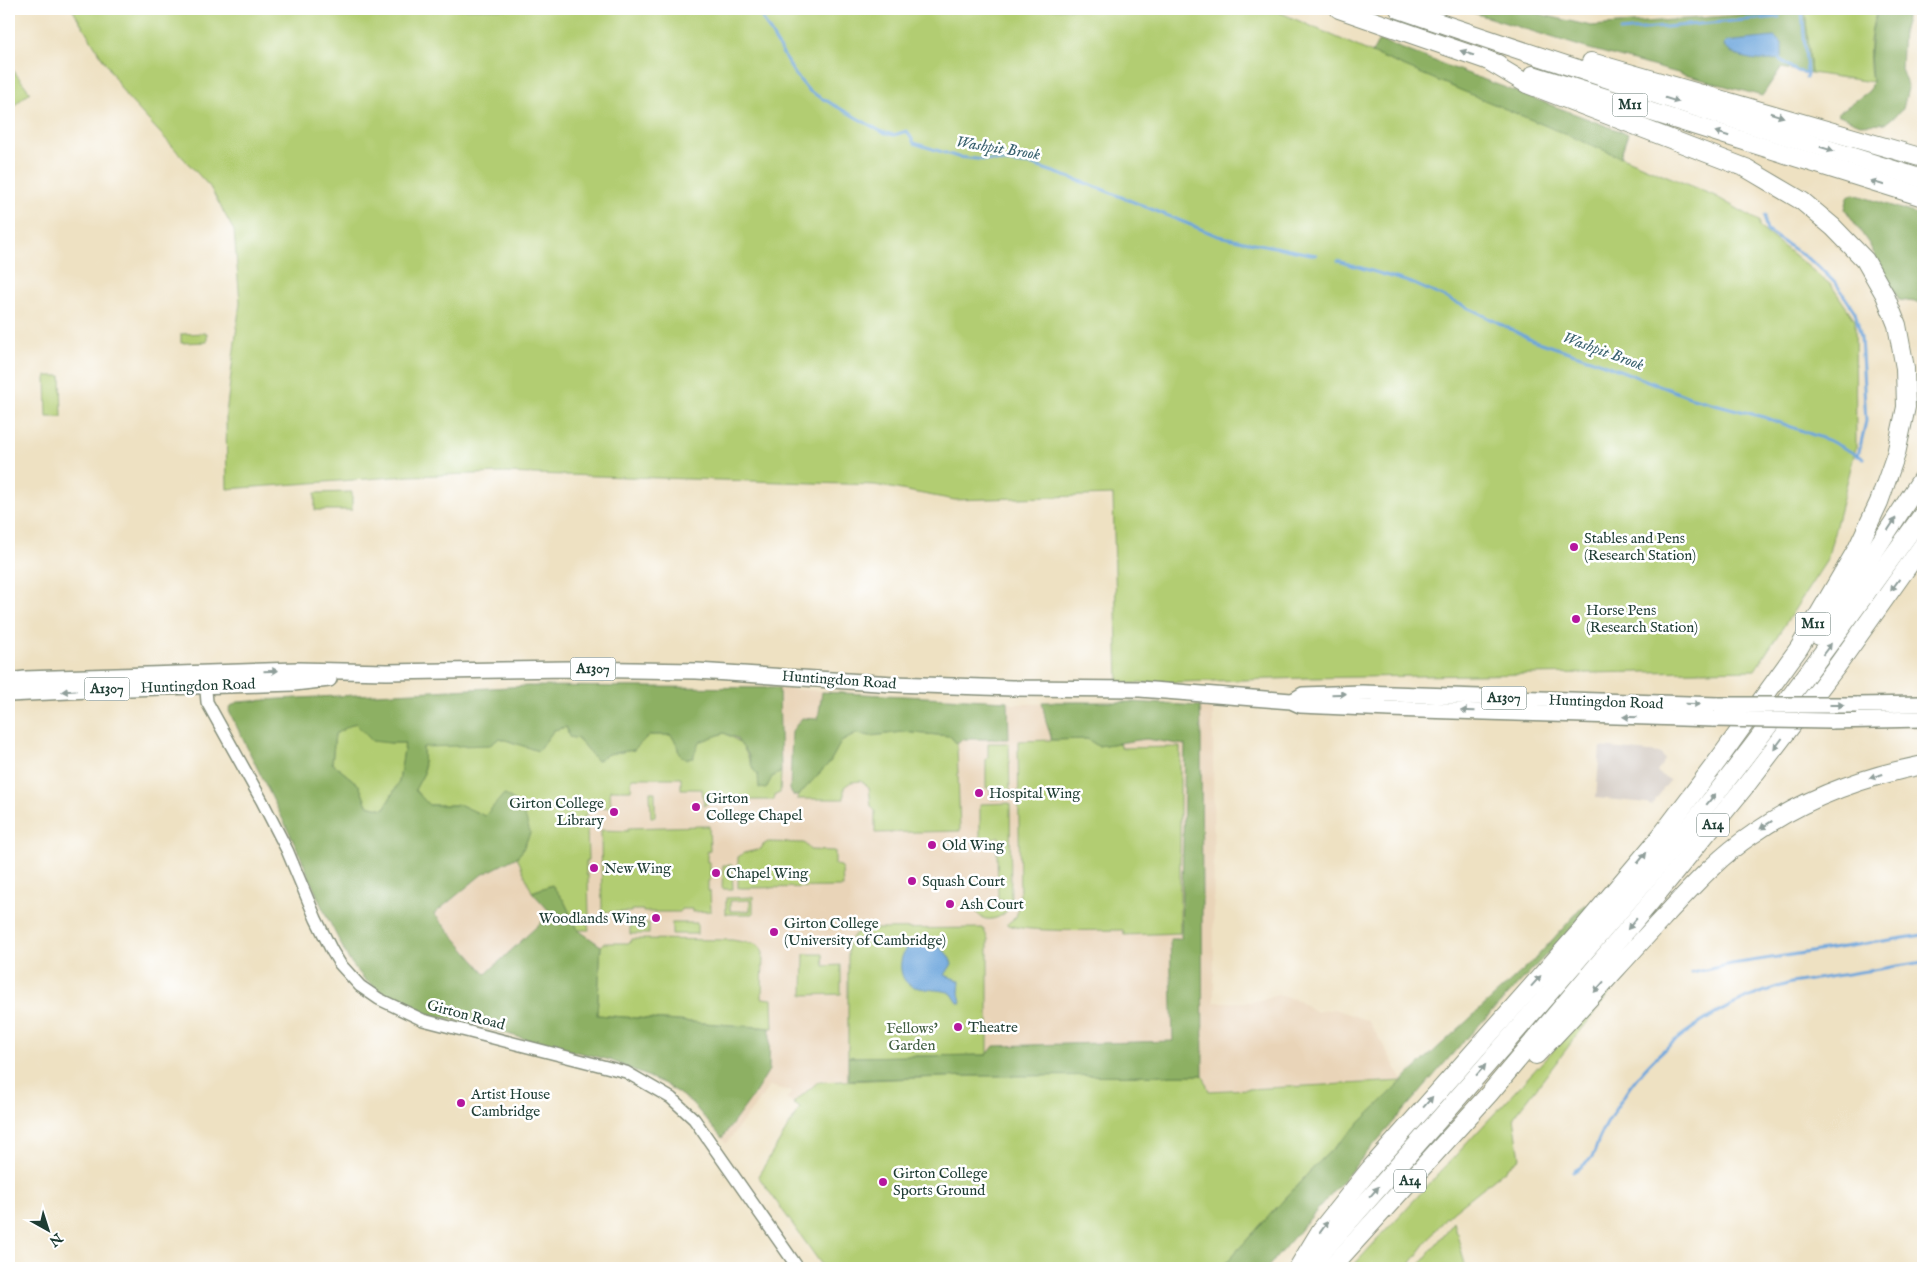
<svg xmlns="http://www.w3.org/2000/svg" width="1932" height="1277" font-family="'IM FELL English',serif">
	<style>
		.built { fill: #e9d4b8 }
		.industrial { fill: #ccc2b9 }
		.green { fill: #b2cd72; stroke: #688553; fill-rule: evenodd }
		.forest { fill: #8db064; stroke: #56764c; fill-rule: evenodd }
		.water { fill: #6da6dc; stroke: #467288 }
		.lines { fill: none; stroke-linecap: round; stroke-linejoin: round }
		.stream { stroke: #6da6dc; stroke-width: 3 }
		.minor-casing { stroke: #868f7b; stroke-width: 14 }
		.major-casing { stroke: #868f7b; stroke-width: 18 }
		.highway-casing { stroke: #868f7b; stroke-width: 20 }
		.minor { stroke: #fff; stroke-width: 11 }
		.major { stroke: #fff; stroke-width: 15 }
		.highway { stroke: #fff; stroke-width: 18 }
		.major-bridge-casing { stroke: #868f7b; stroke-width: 18; stroke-linecap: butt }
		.major-bridge { stroke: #fff; stroke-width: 15 }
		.oneway { fill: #8f9e9a }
		.poi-dot { fill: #b5179e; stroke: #fff; stroke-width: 2 }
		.labels { text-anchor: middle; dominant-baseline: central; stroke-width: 5; stroke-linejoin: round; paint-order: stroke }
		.shield { fill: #fff; stroke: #627771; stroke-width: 1 }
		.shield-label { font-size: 14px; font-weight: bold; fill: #1f3d34 }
		.poi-label { font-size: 15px; fill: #1f3d34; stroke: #fff; text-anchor: start }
		.street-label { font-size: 15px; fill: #1f3d34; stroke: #fff }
		.park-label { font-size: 15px; fill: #446144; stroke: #fff }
		.water-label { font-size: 16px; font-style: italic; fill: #3a626f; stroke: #fff }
	</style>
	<rect width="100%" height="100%" fill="#fff"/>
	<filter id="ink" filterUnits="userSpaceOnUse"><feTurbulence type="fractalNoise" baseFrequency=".02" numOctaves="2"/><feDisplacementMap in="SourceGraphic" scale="10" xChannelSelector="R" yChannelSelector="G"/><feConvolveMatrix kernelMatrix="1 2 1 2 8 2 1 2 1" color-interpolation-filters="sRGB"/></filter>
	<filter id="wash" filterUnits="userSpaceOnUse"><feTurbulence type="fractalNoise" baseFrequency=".0096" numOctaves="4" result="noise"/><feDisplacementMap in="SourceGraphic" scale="20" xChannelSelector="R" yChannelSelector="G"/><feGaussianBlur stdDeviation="1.12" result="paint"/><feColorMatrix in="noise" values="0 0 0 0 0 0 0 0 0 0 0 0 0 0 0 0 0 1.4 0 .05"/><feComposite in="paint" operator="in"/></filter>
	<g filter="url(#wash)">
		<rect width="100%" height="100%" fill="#eee1c2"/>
		<polygon class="built" points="528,686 779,688 943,699 1008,701 1013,704 1132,702 1213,707 1214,1002 1252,1002 1278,995 1298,1000 1316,1012 1334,1009 1355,1016 1368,1021 1382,1043 1403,1081 1208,1091 1203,1075 848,1080 818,1082 793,1103 786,1099 792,1092 770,1086 726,1144 691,1102 665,1084 610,1060 539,1043 473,1024 428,1014 392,999 365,980 349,960 321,905 297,848 229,711 231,706 238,702 280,699"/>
		<polygon class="industrial" points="1600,747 1659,753 1663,756 1665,760 1657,772 1670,780 1651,806 1647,803 1596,798"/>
		<g class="green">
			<polygon points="72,9 1272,9 1377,55 1715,196 1759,221 1759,227 1831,285 1855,320 1856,448 1827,560 1755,670 1305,678 1118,684 1113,495 955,500 875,485 504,473 408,476 227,489 226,414 240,302 234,231 210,187 126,96"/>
			<path d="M1805 9H1878C1868 30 1868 60 1872 82L1811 73Z"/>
			<polygon points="9,65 30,92 9,110"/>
			<polygon points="207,333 207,342 181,343 181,334"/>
			<polygon points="46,376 61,376 62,417 47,417"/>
			<polygon points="352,492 352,510 315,510 315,493"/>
			<polygon points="355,723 390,743 405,743 399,782 384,809 367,805 359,785 332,763 335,734"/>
			<path d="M566 727 597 760 608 754 634 750 648 735H671L677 744 679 754 696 750 699 742 724 733C750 745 744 757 758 775L772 777 781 772 780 793 775 795 774 800H717L709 802 704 806 702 789H681V778H632L631 790H610L611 807 587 808V814L585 815V824H587L588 861 586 862V875H588L589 918H587L589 930H578L564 901 552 885 532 892 517 857 522 851 530 833 504 795 485 817 461 805H429L414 791 424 773 423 746 500 738 538 751 554 730Z"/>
			<polygon points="902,732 950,736 957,744 960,831 875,833 875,811 871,806 869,787 861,781 851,782 844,787 844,799 797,799 804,789 830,762 841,742 856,734 871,736"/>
			<path d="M1087 739 1098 746 1119 743 1122 748 1180 747V933L1124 935 1123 930C1102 930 1020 933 1007 924L1016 917 1020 903 1018 741Z"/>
			<polygon points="988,743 1009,743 1010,798 991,799 990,788 986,788 986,759 988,758"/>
			<polygon points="650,792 655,792 655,817 651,817"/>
			<path d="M1010 803 1011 905C1005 919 981 926 976 910L1003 909V899H998L997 850 1000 839 998 836 996 838H980V804Z"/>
			<polygon points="704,826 709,826 710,850 707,851 707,862 710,862 710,880 708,881 708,891 710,891 711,911 692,912 692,909 681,909 680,912 643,912 643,910 631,910 631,912 602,912 601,830 628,831 628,828"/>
			<polygon points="768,842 804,843 810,850 835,851 835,865 840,866 842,869 843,887 738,888 738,857 744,853 761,849 763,845"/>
			<polygon points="723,865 732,865 733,889 722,889"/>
			<path d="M753 897V914H726V898ZM749 900H750V911H730V901Z"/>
			<polygon points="649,923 649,934 630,934 630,924"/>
			<rect x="672" y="923" width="25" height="11"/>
			<polygon points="983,928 988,939 988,1055 848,1057 848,942 856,933 870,929"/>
			<polygon points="631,939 732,940 755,944 761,948 763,953 762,998 772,999 773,1028 597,1015 601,946 603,943 630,943"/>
			<polygon points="804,954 823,954 824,966 841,965 841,994 803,995"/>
			<polygon points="1626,972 1514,1117 1520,1158 1445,1218 1407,1268 1351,1268"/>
			<polygon points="1203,1075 1209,1091 1403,1081 1316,1165 1221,1268 824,1268 758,1176 800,1108 793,1103 818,1082 971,1076"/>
			<polygon points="1454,1222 1466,1268 1417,1268"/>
		</g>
		<g class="forest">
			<polygon points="1461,9 1517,9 1591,26 1805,10 1811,73 1781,68 1762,96 1586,48"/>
			<polygon points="1878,9 1909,9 1903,29 1901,69 1908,88 1903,109 1886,123 1860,124 1837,114 1869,91 1872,82 1870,52 1872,30"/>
			<polygon points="1379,40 1628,134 1620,157 1372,53"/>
			<polygon points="1854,194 1923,216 1923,303 1899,300 1869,244 1845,209 1848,197"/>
			<path d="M528 686 779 688 781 772 772 777 766 789 759 788 758 775 753 769 748 754 736 738 724 733 699 742 693 758 686 759 679 754 677 744 671 735H649L634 750 608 754 597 761 578 739 569 737 566 727 554 730 538 751 500 738 490 745 423 747 424 773 415 790 429 805H461L485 816 504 794 518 804 526 819 530 833 522 851 517 857 480 876 434 914 486 974 551 913 532 892 552 885 564 901 578 930 601 946 597 1015 770 1028 769 1070 755 1093 722 1138 691 1102 665 1084 610 1060 539 1043 473 1024 428 1014 392 999 365 980 349 960 321 905 297 848 229 711 231 706 238 702 280 699ZM355 723 372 741 390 743H405L399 782 384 809 367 805 359 785 332 763 335 734Z"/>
			<polygon points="822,692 1008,701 1009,739 963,739 957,744 950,736 902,732 871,736 856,734 841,742 830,762 798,796 794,796 790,790 792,731 802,718 818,719"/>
			<polygon points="1042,702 1132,702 1200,706 1201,731 1203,1075 971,1076 848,1080 848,1057 987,1055 994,1046 1173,1041 1170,939 1181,939 1185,745 1146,739 1098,746 1087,739 1052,740 1046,722"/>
			<polygon points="1585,904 1590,909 1462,1043 1267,1268 1221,1268 1316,1165 1422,1062 1533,961"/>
		</g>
		<g class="water">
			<path d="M1774 37 1782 43V55L1779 59C1762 62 1735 60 1724 46L1725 42Z"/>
			<path d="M926 942C939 945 948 951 952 964L945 975 960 981 959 993 961 1003H958L952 994 948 992C938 989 918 990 910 985 897 978 898 952 911 945 915 942 921 942 926 942Z"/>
		</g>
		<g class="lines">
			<g class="stream">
				<polyline points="757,9 794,73 809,91 882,132 894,135 907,131 914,143 958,157 1033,165 1094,186 1218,236 1316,255"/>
				<polyline points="1802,9 1807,73 1806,78"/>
				<polyline points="1620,31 1779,17"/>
				<polyline points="1779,59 1796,71 1807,73"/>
				<polyline points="1765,215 1765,223 1767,231 1817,265 1837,285 1855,312 1861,337 1866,421 1858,456"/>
				<polyline points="1338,261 1412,283 1475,311 1532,340 1596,361 1689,397 1767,418 1830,441 1863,458"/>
				<polyline points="1692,973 1732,964 1923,935"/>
				<path d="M1573 1172C1579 1168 1587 1164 1591 1158 1596 1152 1596 1144 1600 1137 1606 1123 1615 1110 1623 1097 1658 1041 1728 1000 1791 983L1923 962"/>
			</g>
		</g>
	</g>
	<g filter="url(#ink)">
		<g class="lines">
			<defs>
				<polyline id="minor" points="205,679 207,702 262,801 287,850 316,919 332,951 340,964 360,986 379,999 423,1020 626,1072 671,1098 694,1119 798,1268"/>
				<g id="major">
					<polyline points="9,681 25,679 297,670 387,672 569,669 697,671 893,684 1012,688 1140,689 1291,701 1300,705 1390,709 1714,719"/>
					<polyline points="9,694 129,688 294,683 329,679"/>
					<polyline points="1293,701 1303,695 1362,693 1718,705"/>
					<polyline points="1857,705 1923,704"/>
					<polyline points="1830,721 1923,719"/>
				</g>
				<g id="highway">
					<polyline points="1339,9 1498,64"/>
					<path d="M1399 9C1573 69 1748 124 1923 179"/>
					<polyline points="1591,62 1923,158"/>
					<polyline points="1533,75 1923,197"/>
					<polyline points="1819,636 1923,477"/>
					<path d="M1536 1055C1579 1011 1620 964 1662 919 1690 889 1718 857 1753 834 1805 798 1862 777 1923 765"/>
					<polyline points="1298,1268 1321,1230 1370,1169 1579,933 1660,837 1719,759 1799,648 1857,549 1879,502 1896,454 1906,407 1905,368 1897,325 1885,295 1865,260 1833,227 1802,201 1746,168 1527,84 1487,60"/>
					<path d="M1308 1268C1419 1142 1531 1016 1639 888 1740 769 1832 641 1923 514"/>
					<polyline points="1331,1268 1489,1094 1653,899 1747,784 1837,666 1923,545"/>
				</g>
			</defs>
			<use href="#minor" class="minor-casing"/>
			<use href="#major" class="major-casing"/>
			<use href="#highway" class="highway-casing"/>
			<use href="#minor" class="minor"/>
			<use href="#major" class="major"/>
			<use href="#highway" class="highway"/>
			<defs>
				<g id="major-bridge">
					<polyline points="1718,705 1857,705"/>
					<polyline points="1714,719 1830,721"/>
				</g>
			</defs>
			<use href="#major-bridge" class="major-bridge-casing"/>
			<use href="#major-bridge" class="major-bridge"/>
		</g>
		<defs><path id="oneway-solid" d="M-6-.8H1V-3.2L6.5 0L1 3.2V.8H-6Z" transform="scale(1.25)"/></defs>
		<g class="oneway">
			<use href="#oneway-solid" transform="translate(1467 53) rotate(-161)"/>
			<use href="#oneway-solid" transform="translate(1672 100) rotate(18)"/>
			<use href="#oneway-solid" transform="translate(1777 115) rotate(17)"/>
			<use href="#oneway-solid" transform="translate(1722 134) rotate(-163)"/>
			<use href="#oneway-solid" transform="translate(1827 149) rotate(17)"/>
			<use href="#oneway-solid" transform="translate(1877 183) rotate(-163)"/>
			<use href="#oneway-solid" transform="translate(1892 524) rotate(-57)"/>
			<use href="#oneway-solid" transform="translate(1895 585) rotate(126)"/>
			<use href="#oneway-solid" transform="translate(1827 649) rotate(-53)"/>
			<use href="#oneway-solid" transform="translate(271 671) rotate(-1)"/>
			<use href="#oneway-solid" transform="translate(69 691) rotate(177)"/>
			<use href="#oneway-solid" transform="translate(1339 694) rotate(-2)"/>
			<use href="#oneway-solid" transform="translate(1693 704) rotate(2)"/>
			<use href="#oneway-solid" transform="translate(1837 705)"/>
			<use href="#oneway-solid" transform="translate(1468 711) rotate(-178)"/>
			<use href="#oneway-solid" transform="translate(1630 717) rotate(-179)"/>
			<use href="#oneway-solid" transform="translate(1778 744) rotate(127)"/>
			<use href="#oneway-solid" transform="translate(1876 776) rotate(164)"/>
			<use href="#oneway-solid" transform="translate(1711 799) rotate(-51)"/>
			<use href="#oneway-solid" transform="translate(1766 825) rotate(147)"/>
			<use href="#oneway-solid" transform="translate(1642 858) rotate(-50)"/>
			<use href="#oneway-solid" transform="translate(1632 924) rotate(130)"/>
			<use href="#oneway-solid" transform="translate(1536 981) rotate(-48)"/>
			<use href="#oneway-solid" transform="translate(1599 987) rotate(132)"/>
			<use href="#oneway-solid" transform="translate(1481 1070) rotate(-49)"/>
			<use href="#oneway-solid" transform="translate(1428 1102) rotate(-49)"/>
			<use href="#oneway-solid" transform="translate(1374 1192) rotate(-49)"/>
			<use href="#oneway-solid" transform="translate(1324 1227) rotate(-54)"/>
		</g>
	</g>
	<g class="poi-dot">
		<circle cx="1574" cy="547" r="5"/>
		<circle cx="1576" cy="619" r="5"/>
		<circle cx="979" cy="793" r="5"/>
		<circle cx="696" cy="807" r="5"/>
		<circle cx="614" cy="812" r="5"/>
		<circle cx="932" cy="845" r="5"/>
		<circle cx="594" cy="868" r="5"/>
		<circle cx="716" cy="873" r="5"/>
		<circle cx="912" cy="881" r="5"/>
		<circle cx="950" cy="904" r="5"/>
		<circle cx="656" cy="918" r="5"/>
		<circle cx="774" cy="932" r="5"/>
		<circle cx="958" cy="1027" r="5"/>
		<circle cx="461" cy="1103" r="5"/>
		<circle cx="883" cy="1182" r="5"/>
	</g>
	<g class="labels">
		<g class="shield">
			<rect x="1612.5" y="93.5" width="35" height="23" rx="4"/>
			<rect x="1795.5" y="612.5" width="35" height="23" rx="4"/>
			<rect x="570.5" y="657.5" width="45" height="23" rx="4"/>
			<rect x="84.5" y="677.5" width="45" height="23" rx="4"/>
			<rect x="1481.5" y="686.5" width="45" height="23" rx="4"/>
			<rect x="1697" y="813.5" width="32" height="23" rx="4"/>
			<rect x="1394" y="1169.5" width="32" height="23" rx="4"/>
		</g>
		<g class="shield-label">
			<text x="1630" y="105">M11</text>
			<text x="1813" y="624">M11</text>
			<text x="593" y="669">A1307</text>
			<text x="107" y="689">A1307</text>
			<text x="1504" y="698">A1307</text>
			<text x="1713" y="825">A14</text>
			<text x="1410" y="1181">A14</text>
		</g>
		<g class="poi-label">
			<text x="1584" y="538">Stables and Pens<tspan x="1584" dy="17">(Research Station)</tspan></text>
			<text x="1586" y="610">Horse Pens<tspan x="1586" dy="17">(Research Station)</tspan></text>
			<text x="989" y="793">Hospital Wing</text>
			<text x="706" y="798">Girton<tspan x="706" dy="17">College Chapel</tspan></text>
			<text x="604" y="803" text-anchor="end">Girton College<tspan x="604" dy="17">Library</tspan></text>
			<text x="942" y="845">Old Wing</text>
			<text x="604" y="868">New Wing</text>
			<text x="726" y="873">Chapel Wing</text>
			<text x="922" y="881">Squash Court</text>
			<text x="960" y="904">Ash Court</text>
			<text x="646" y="918" text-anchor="end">Woodlands Wing</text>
			<text x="784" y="923">Girton College<tspan x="784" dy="17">(University of Cambridge)</tspan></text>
			<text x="968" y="1027">Theatre</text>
			<text x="471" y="1094">Artist House<tspan x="471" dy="17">Cambridge</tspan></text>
			<text x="893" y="1173">Girton College<tspan x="893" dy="17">Sports Ground</tspan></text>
		</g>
		<g class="street-label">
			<text transform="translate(839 680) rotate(4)">Huntingdon Road</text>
			<text transform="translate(198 686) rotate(-2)">Huntingdon Road</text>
			<text transform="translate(1606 702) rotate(2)">Huntingdon Road</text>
			<text transform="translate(466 1015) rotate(15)">Girton Road</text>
		</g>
		<g class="park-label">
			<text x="912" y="1028">Fellows'<tspan x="912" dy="17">Garden</tspan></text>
		</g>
		<g class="water-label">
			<text transform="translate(998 149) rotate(9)">Washpit Brook</text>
			<text transform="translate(1603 352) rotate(20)">Washpit Brook</text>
		</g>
	</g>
	<rect width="1932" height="1277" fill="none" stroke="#fff" stroke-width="30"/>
	<g transform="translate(48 1230) rotate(141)" stroke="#ffffff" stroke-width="4" paint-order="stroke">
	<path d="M0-4L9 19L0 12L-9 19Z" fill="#1f3d34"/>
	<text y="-8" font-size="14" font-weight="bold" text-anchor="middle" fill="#1f3d34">N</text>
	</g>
</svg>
